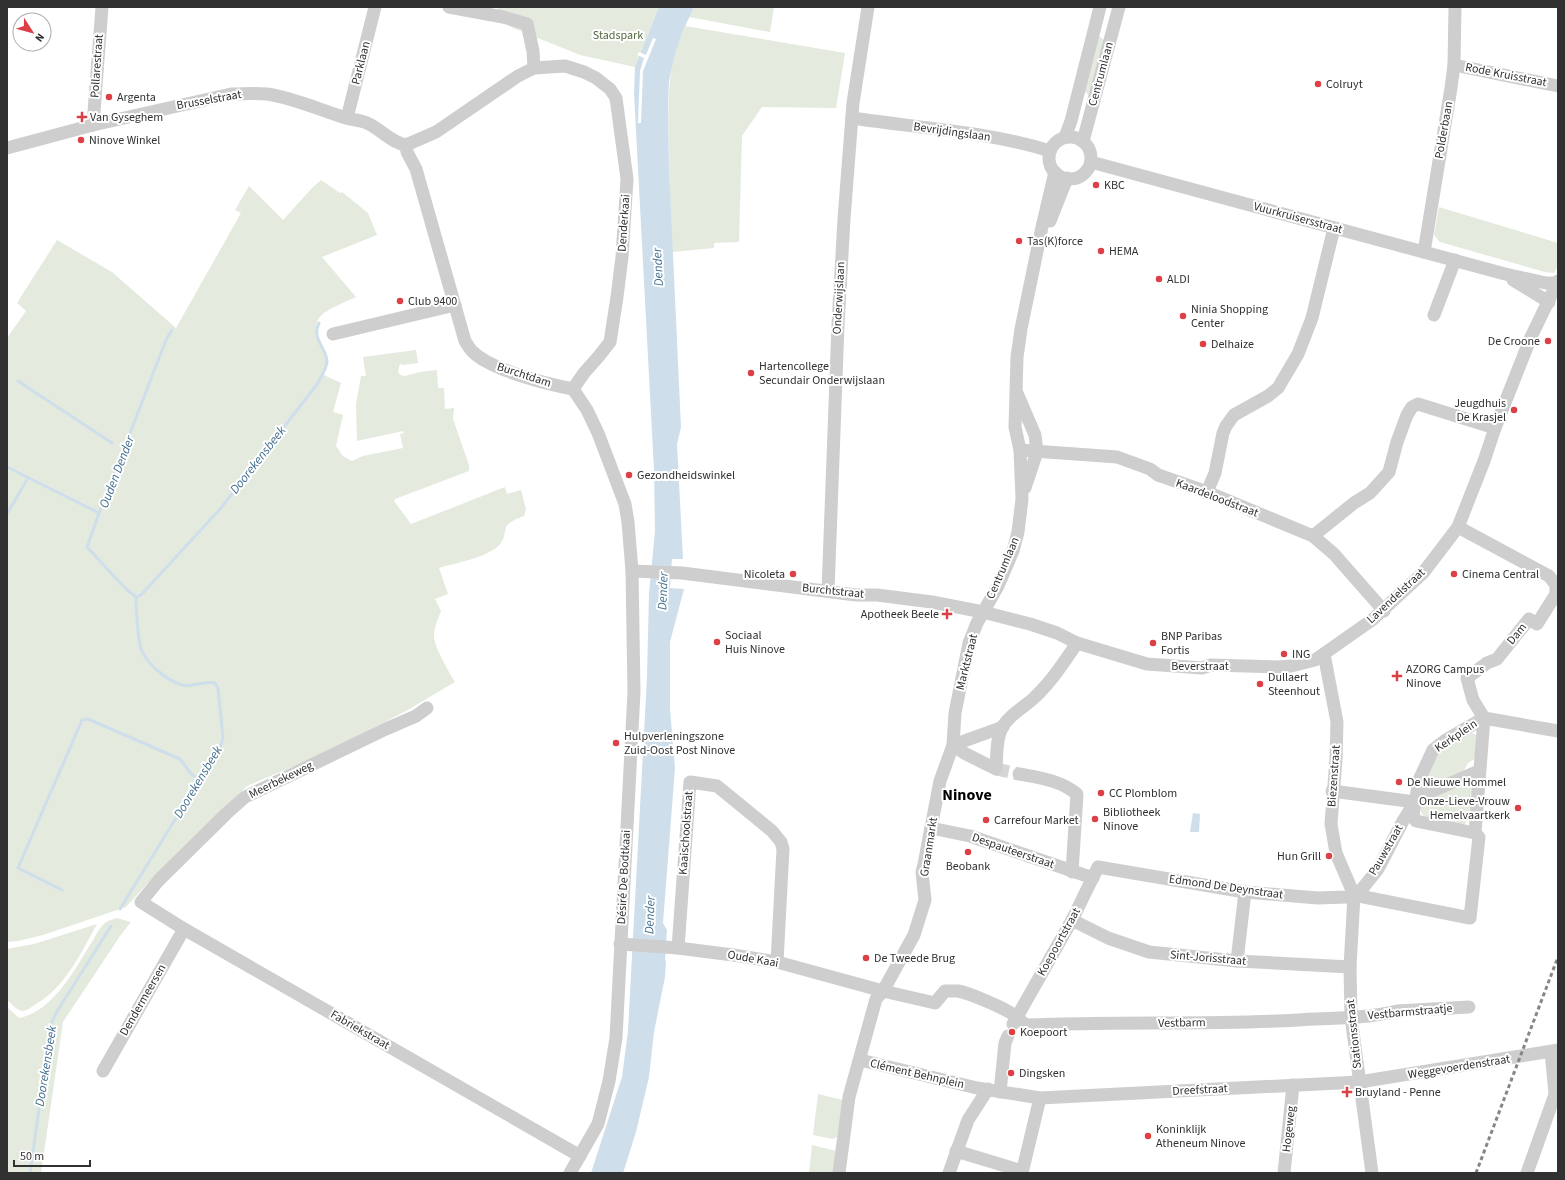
<svg xmlns="http://www.w3.org/2000/svg" width="1565" height="1180" font-family="'Source Sans 3',sans-serif">
	<style>
		.green { fill: #e4eade }
		.water { fill: #cedfeb }
		.pier { fill: #fff }
		.lines { fill: none; stroke-linecap: round; stroke-linejoin: round }
		.stream { stroke: #cedfeb; stroke-width: 3 }
		.minor-tunnel { stroke: #d6d6d6; stroke-width: 13; stroke-dasharray: 13 6; stroke-linecap: butt }
		.minor { stroke: #cecece; stroke-width: 13 }
		.rail { stroke: #868686; stroke-width: 3; stroke-dasharray: 4 3; stroke-linecap: butt }
		.poi-dot { fill: #dc4046; stroke: #fff; stroke-width: 1.5 }
		.labels { text-anchor: middle; dominant-baseline: central; stroke-width: 4; stroke-linejoin: round; paint-order: stroke }
		.park-label { font-size: 12px; fill: #536b40; stroke: #fff }
		.street-label { font-size: 12px; fill: #313131; stroke: #fff }
		.poi-label { font-size: 12px; fill: #313131; stroke: #fff; text-anchor: start }
		.water-label { font-size: 13px; font-style: italic; fill: #437090; stroke: #fff }
		.district-label { font-size: 16px; font-weight: bold; fill: #000; stroke: #fff }
	</style>
	<rect width="100%" height="100%" fill="#fff"/>
	<g class="green">
		<polygon points="498,7 659,7 635,67 580,55 513,28 505,23 495,21"/>
		<polygon points="694,7 774,7 770,32 689,17"/>
		<path d="M685 26 845 53 836 108 762 107 742 136 739 242 714 243V248L672 252C671 217 669 183 669 148 668 103 666 68 685 26Z"/>
		<polygon points="1098,35 1105,41 1090,96 1083,90"/>
		<path d="M321 180 340 193 342 192 368 213 377 235 322 257 356 297C346 302 326 309 320 317 307 333 329 350 326 365 326 368 323 371 322 374L341 383 333 412 343 415 336 446 343 456 352 461 363 456 403 448 400 434 404 433 403 431 357 441 356 404 361 376H366L363 357 416 350 418 363 403 365 400 364 398 371 400 375 405 376 420 372 437 370 438 388H444L445 409 454 408 453 419 469 465V471L395 499 394 501 411 524 505 487 507 494 521 490 526 509 524 516 516 519 507 525C504 532 505 537 501 543 491 557 455 563 439 568L448 594 435 599 441 611C438 619 434 627 434 636 434 647 449 672 455 682L406 711 332 750 247 786 148 883 126 907 43 935 18 941 7 942V338L26 311 17 303 57 240 112 272 176 328 241 213 235 210 249 186 283 220 312 188Z"/>
		<polygon points="1439,207 1558,243 1558,266 1554,273 1545,272 1440,242 1434,235"/>
		<path d="M1472 733 1478 736 1476 758 1468 763 1463 772 1427 786 1425 783C1428 775 1431 766 1435 759 1443 746 1460 739 1472 733Z"/>
		<polygon points="1467,782 1473,786 1470,817 1464,825 1425,818 1421,812 1420,808 1424,802"/>
		<path d="M117 918 131 922 120 936 63 1022 41 1173H7V1007L19 1018C52 1012 74 971 90 945 95 938 99 927 106 922 109 920 114 919 117 918Z"/>
		<path d="M97 924C80 955 64 989 33 1006 30 1008 26 1011 22 1011 16 1010 11 1003 7 1000V949L34 944Z"/>
		<polygon points="818,1094 843,1100 837,1137 833,1139 813,1135"/>
		<polygon points="812,1145 836,1151 834,1173 809,1173"/>
	</g>
	<g class="water">
		<polygon points="659,7 694,7 682,33 675,54 669,81 668,105 669,168 681,427 677,444 683,559 672,559 670,588 684,589 670,642 670,709 675,768 663,923 667,930 665,960 666,961 665,977 654,1032 649,1077 636,1132 623,1173 591,1173 622,1077 628,1031 647,677 649,593 655,531 654,470 634,93 635,67"/>
		<polygon points="1193,813 1200,814 1199,832 1190,832"/>
	</g>
	<polygon class="pier" points="653,38 656,39 643,71 641,123 638,123 640,71 644,58 637,55 639,52 646,55"/>
	<g class="lines">
		<g class="stream">
			<polyline points="18,381 112,443"/>
			<polyline points="7,467 97,512"/>
			<polyline points="7,514 28,478"/>
			<path d="M136 597 141 595 221 508 318 383C321 376 326 370 327 362 327 348 311 339 319 323"/>
			<polyline points="62,890 18,868 82,720 88,719 180,759 192,775 201,779"/>
			<path d="M120 909 221 745 223 737 218 688 215 683C203 680 193 688 182 685 166 680 147 664 141 649 138 640 136 607 136 597L125 588 87 547 101 508 166 340 172 330"/>
			<polyline points="30,1173 51,1024 56,1013 111,926"/>
		</g>
		<polyline class="minor-tunnel" points="996,769 1019,774"/>
		<g class="minor">
			<polyline points="449,7 503,17 527,24 533,51 534,68"/>
			<polyline points="1454,65 1558,86"/>
			<polyline points="347,118 375,7"/>
			<path d="M852 118C918 128 986 131 1050 151"/>
			<polyline points="93,125 102,7"/>
			<polyline points="1065,137 1071,121 1100,7"/>
			<circle cx="1070" cy="158" r="21"/>
			<polyline points="1083,141 1119,7"/>
			<path d="M406 145 407 152 416 169 465 341C467 344 469 348 472 351 490 370 547 384 573 389L587 410 598 433 625 504 628 522 632 571 634 692 616 1038 609 1081 598 1124 570 1173"/>
			<polyline points="406,145 436,132 518,76 534,68 565,66 584,72 596,78 610,89 616,98 627,179 622,257 617,297 610,342 599,356 584,373 573,389"/>
			<path d="M7 148 93 125 231 94C243 94 255 93 267 94 294 98 320 110 346 118 353 120 360 120 367 123 381 129 391 143 406 145"/>
			<polyline points="1091,162 1505,274 1546,283 1557,283"/>
			<polyline points="1050,221 1067,178"/>
			<polyline points="1424,252 1451,88 1454,65 1455,7"/>
			<polyline points="1513,280 1549,302"/>
			<polyline points="1434,315 1455,260"/>
			<polyline points="333,334 455,305"/>
			<polyline points="1017,393 1035,435 1037,452 1025,488"/>
			<polyline points="1020,450 1117,457 1150,469 1158,475 1207,492 1313,536 1334,554 1384,611"/>
			<polyline points="1207,492 1215,473 1223,433 1226,426 1234,415 1268,396 1278,388 1298,354 1312,318 1334,228"/>
			<polyline points="1458,527 1549,576 1556,585 1556,594 1537,624 1529,619 1497,659 1487,663 1467,678 1473,700 1484,718 1475,833"/>
			<polyline points="1313,536 1354,503 1370,493 1389,472 1397,442 1407,415 1412,407 1418,404 1495,428"/>
			<polyline points="632,571 682,573 856,595 877,595 932,602 983,612 1030,624 1057,633 1077,643 1147,664 1202,668 1211,665 1277,667 1291,666 1315,660 1372,620 1423,573 1458,527 1484,461 1495,428 1531,337 1558,281"/>
			<polyline points="828,591 838,325 844,219 853,103 868,7"/>
			<polyline points="1324,654 1337,722 1336,759 1331,824 1336,853 1354,895 1350,967 1351,1017 1372,1173"/>
			<polyline points="427,708 416,716 386,729 245,797 227,813 159,880 141,902 184,929 580,1156"/>
			<polyline points="1484,718 1558,731"/>
			<path d="M953 745 964 753 996 769C997 755 996 738 1003 726 1011 713 1025 707 1035 697 1052 681 1064 662 1077 643"/>
			<polyline points="953,745 1003,727"/>
			<path d="M1019 774C1040 778 1060 780 1077 794L1072 872"/>
			<polyline points="1332,791 1415,802"/>
			<polyline points="1415,801 1423,795 1479,771"/>
			<polyline points="931,828 970,836 1093,878"/>
			<polyline points="1475,833 1416,821 1413,815 1419,780 1433,750 1446,740 1484,718"/>
			<polyline points="1354,895 1470,918 1479,837 1475,833"/>
			<polyline points="1072,920 1108,938 1149,952 1237,961 1350,967"/>
			<path d="M620 944 678 948 733 955 777 962 883 991 935 1003 945 991C949 991 953 991 958 991 969 993 1008 1009 1016 1017 1020 1020 1022 1022 1026 1025 1116 1021 1207 1025 1298 1020 1330 1018 1365 1019 1397 1011L1469 1007"/>
			<polyline points="678,948 690,782 717,786 772,831 781,842 783,849 777,962"/>
			<polyline points="1237,961 1245,892"/>
			<polyline points="1013,1024 1072,920 1098,867 1245,892 1318,898 1347,897 1362,889 1378,869 1403,821 1415,802"/>
			<polyline points="1551,1052 1555,1093"/>
			<polyline points="860,1060 977,1088 1040,1098 1359,1082 1558,1050"/>
			<polyline points="103,1071 184,929"/>
			<polyline points="1000,1092 1005,1043 1008,1036"/>
			<polyline points="956,1151 1022,1171"/>
			<polyline points="839,1173 849,1097 876,999 883,991 914,935 925,900 922,872 924,864 940,781 953,745 955,713 969,643 977,623 998,586 1013,551 1018,532 1022,499 1020,450 1015,427 1017,357 1021,329 1042,227 1055,172"/>
			<polyline points="949,1173 968,1120 988,1089"/>
			<polyline points="1022,1173 1040,1098"/>
			<polyline points="1284,1173 1293,1085"/>
			<polyline points="1527,1173 1558,1086"/>
		</g>
		<polyline class="rail" points="1476,1173 1558,957"/>
	</g>
	<g class="poi-dot">
		<circle cx="1318" cy="84" r="4"/>
		<circle cx="109" cy="97" r="4"/>
		<path d="M80 111h4v4h4v4h-4v4h-4v-4h-4v-4h4z"/>
		<circle cx="81" cy="140" r="4"/>
		<circle cx="1096" cy="185" r="4"/>
		<circle cx="1019" cy="241" r="4"/>
		<circle cx="1101" cy="251" r="4"/>
		<circle cx="1159" cy="279" r="4"/>
		<circle cx="400" cy="301" r="4"/>
		<circle cx="1183" cy="316" r="4"/>
		<circle cx="1548" cy="341" r="4"/>
		<circle cx="1203" cy="344" r="4"/>
		<circle cx="751" cy="373" r="4"/>
		<circle cx="1514" cy="410" r="4"/>
		<circle cx="629" cy="475" r="4"/>
		<circle cx="793" cy="574" r="4"/>
		<circle cx="1454" cy="574" r="4"/>
		<path d="M945 608h4v4h4v4h-4v4h-4v-4h-4v-4h4z"/>
		<circle cx="717" cy="642" r="4"/>
		<circle cx="1153" cy="643" r="4"/>
		<circle cx="1284" cy="654" r="4"/>
		<path d="M1395 670h4v4h4v4h-4v4h-4v-4h-4v-4h4z"/>
		<circle cx="1260" cy="684" r="4"/>
		<circle cx="616" cy="743" r="4"/>
		<circle cx="1399" cy="782" r="4"/>
		<circle cx="1101" cy="793" r="4"/>
		<circle cx="1518" cy="808" r="4"/>
		<circle cx="1095" cy="819" r="4"/>
		<circle cx="986" cy="820" r="4"/>
		<circle cx="968" cy="852" r="4"/>
		<circle cx="1329" cy="856" r="4"/>
		<circle cx="866" cy="958" r="4"/>
		<circle cx="1012" cy="1032" r="4"/>
		<circle cx="1011" cy="1073" r="4"/>
		<path d="M1345 1086h4v4h4v4h-4v4h-4v-4h-4v-4h4z"/>
		<circle cx="1148" cy="1136" r="4"/>
	</g>
	<g class="labels">
		<g class="park-label">
			<text x="618" y="35">Stadspark</text>
		</g>
		<g class="street-label">
			<text transform="translate(361 63) rotate(-76)">Parklaan</text>
			<text transform="translate(97 66) rotate(-86)">Pollarestraat</text>
			<text transform="translate(1101 74) rotate(-75)">Centrumlaan</text>
			<text transform="translate(1506 75) rotate(11)">Rode Kruisstraat</text>
			<text transform="translate(209 100) rotate(-10)">Brusselstraat</text>
			<text transform="translate(1444 130) rotate(-80)">Polderbaan</text>
			<text transform="translate(952 132) rotate(8)">Bevrijdingslaan</text>
			<text transform="translate(1298 218) rotate(15)">Vuurkruisersstraat</text>
			<text transform="translate(624 223) rotate(-86)">Denderkaai</text>
			<text transform="translate(839 298) rotate(-87)">Onderwijslaan</text>
			<text transform="translate(524 375) rotate(18)">Burchtdam</text>
			<text transform="translate(1217 498) rotate(21)">Kaardeloodstraat</text>
			<text transform="translate(1003 568) rotate(-67)">Centrumlaan</text>
			<text transform="translate(833 591) rotate(6)">Burchtstraat</text>
			<text transform="translate(1396 596) rotate(-43)">Lavendelstraat</text>
			<text transform="translate(1517 634) rotate(-51)">Dam</text>
			<text transform="translate(967 662) rotate(-76)">Marktstraat</text>
			<text x="1200" y="666">Beverstraat</text>
			<text transform="translate(1456 736) rotate(-34)">Kerkplein</text>
			<text transform="translate(1334 776) rotate(-86)">Biezenstraat</text>
			<text transform="translate(281 780) rotate(-26)">Meerbekeweg</text>
			<text transform="translate(686 833) rotate(-86)">Kaaischoolstraat</text>
			<text transform="translate(929 847) rotate(-81)">Graanmarkt</text>
			<text transform="translate(1386 850) rotate(-60)">Pauwstraat</text>
			<text transform="translate(1013 851) rotate(19)">Despauteerstraat</text>
			<text transform="translate(624 877) rotate(-87)">Désiré De Bodtkaai</text>
			<text transform="translate(1226 887) rotate(8)">Edmond De Deynstraat</text>
			<text transform="translate(1059 942) rotate(-61)">Koepoortstraat</text>
			<text transform="translate(1208 958) rotate(5)">Sint-Jorisstraat</text>
			<text transform="translate(753 959) rotate(10)">Oude Kaai</text>
			<text transform="translate(143 1000) rotate(-60)">Dendermeersen</text>
			<text transform="translate(1410 1012) rotate(-5)">Vestbarmstraatje</text>
			<text transform="translate(1182 1023) rotate(-1)">Vestbarm</text>
			<text transform="translate(360 1030) rotate(30)">Fabriekstraat</text>
			<text transform="translate(1354 1034) rotate(-96)">Stationsstraat</text>
			<text transform="translate(1459 1067) rotate(-9)">Weggevoerdenstraat</text>
			<text transform="translate(917 1074) rotate(13)">Clément Behnplein</text>
			<text transform="translate(1200 1090) rotate(-3)">Dreefstraat</text>
			<text transform="translate(1289 1129) rotate(-84)">Hogeweg</text>
		</g>
		<g class="poi-label">
			<text x="1326" y="84">Colruyt</text>
			<text x="117" y="97">Argenta</text>
			<text x="90" y="117">Van Gyseghem</text>
			<text x="89" y="140">Ninove Winkel</text>
			<text x="1104" y="185">KBC</text>
			<text x="1027" y="241">Tas(K)force</text>
			<text x="1109" y="251">HEMA</text>
			<text x="1167" y="279">ALDI</text>
			<text x="408" y="301">Club 9400</text>
			<text x="1191" y="309">Ninia Shopping<tspan x="1191" dy="14">Center</tspan></text>
			<text x="1540" y="341" text-anchor="end">De Croone</text>
			<text x="1211" y="344">Delhaize</text>
			<text x="759" y="366">Hartencollege<tspan x="759" dy="14">Secundair Onderwijslaan</tspan></text>
			<text x="1506" y="403" text-anchor="end">Jeugdhuis<tspan x="1506" dy="14">De Krasjel</tspan></text>
			<text x="637" y="475">Gezondheidswinkel</text>
			<text x="785" y="574" text-anchor="end">Nicoleta</text>
			<text x="1462" y="574">Cinema Central</text>
			<text x="939" y="614" text-anchor="end">Apotheek Beele</text>
			<text x="725" y="635">Sociaal<tspan x="725" dy="14">Huis Ninove</tspan></text>
			<text x="1161" y="636">BNP Paribas<tspan x="1161" dy="14">Fortis</tspan></text>
			<text x="1292" y="654">ING</text>
			<text x="1406" y="669">AZORG Campus<tspan x="1406" dy="14">Ninove</tspan></text>
			<text x="1268" y="677">Dullaert<tspan x="1268" dy="14">Steenhout</tspan></text>
			<text x="624" y="736">Hulpverleningszone<tspan x="624" dy="14">Zuid-Oost Post Ninove</tspan></text>
			<text x="1407" y="782">De Nieuwe Hommel</text>
			<text x="1109" y="793">CC Plomblom</text>
			<text x="1510" y="801" text-anchor="end">Onze-Lieve-Vrouw<tspan x="1510" dy="14">Hemelvaartkerk</tspan></text>
			<text x="1103" y="812">Bibliotheek<tspan x="1103" dy="14">Ninove</tspan></text>
			<text x="994" y="820">Carrefour Market</text>
			<text x="1321" y="856" text-anchor="end">Hun Grill</text>
			<text x="968" y="866" text-anchor="middle">Beobank</text>
			<text x="874" y="958">De Tweede Brug</text>
			<text x="1020" y="1032">Koepoort</text>
			<text x="1019" y="1073">Dingsken</text>
			<text x="1355" y="1092">Bruyland - Penne</text>
			<text x="1156" y="1129">Koninklijk<tspan x="1156" dy="14">Atheneum Ninove</tspan></text>
		</g>
		<g class="water-label">
			<text transform="translate(658 267) rotate(-93)">Dender</text>
			<text transform="translate(258 460) rotate(-52)">Doorekensbeek</text>
			<text transform="translate(117 472) rotate(-69)">Ouden Dender</text>
			<text transform="translate(663 591) rotate(-88)">Dender</text>
			<text transform="translate(198 782) rotate(-59)">Doorekensbeek</text>
			<text transform="translate(650 915) rotate(-88)">Dender</text>
			<text transform="translate(46 1066) rotate(-81)">Doorekensbeek</text>
		</g>
		<g class="district-label">
			<text x="967" y="795">Ninove</text>
		</g>
	</g>
	<rect width="1565" height="1180" fill="none" stroke="#313131" stroke-width="16"/>
	<g transform="translate(32 32) rotate(126)"><circle r="19" fill="#ffffff" stroke="#adadad"/>
	<path d="M0-3L7 15L0 10L-7 15Z" fill="#dc4046"/>
	<text y="-6" font-size="11" font-weight="bold" text-anchor="middle" fill="#313131">N</text>
	</g>
	<path d="M14 1160v6h76v-6" fill="none" stroke="#313131" stroke-width="2"/>
	<text x="20" y="1160" font-size="12" fill="#313131" stroke="#ffffff" stroke-width="3" paint-order="stroke">50 m</text>
</svg>
